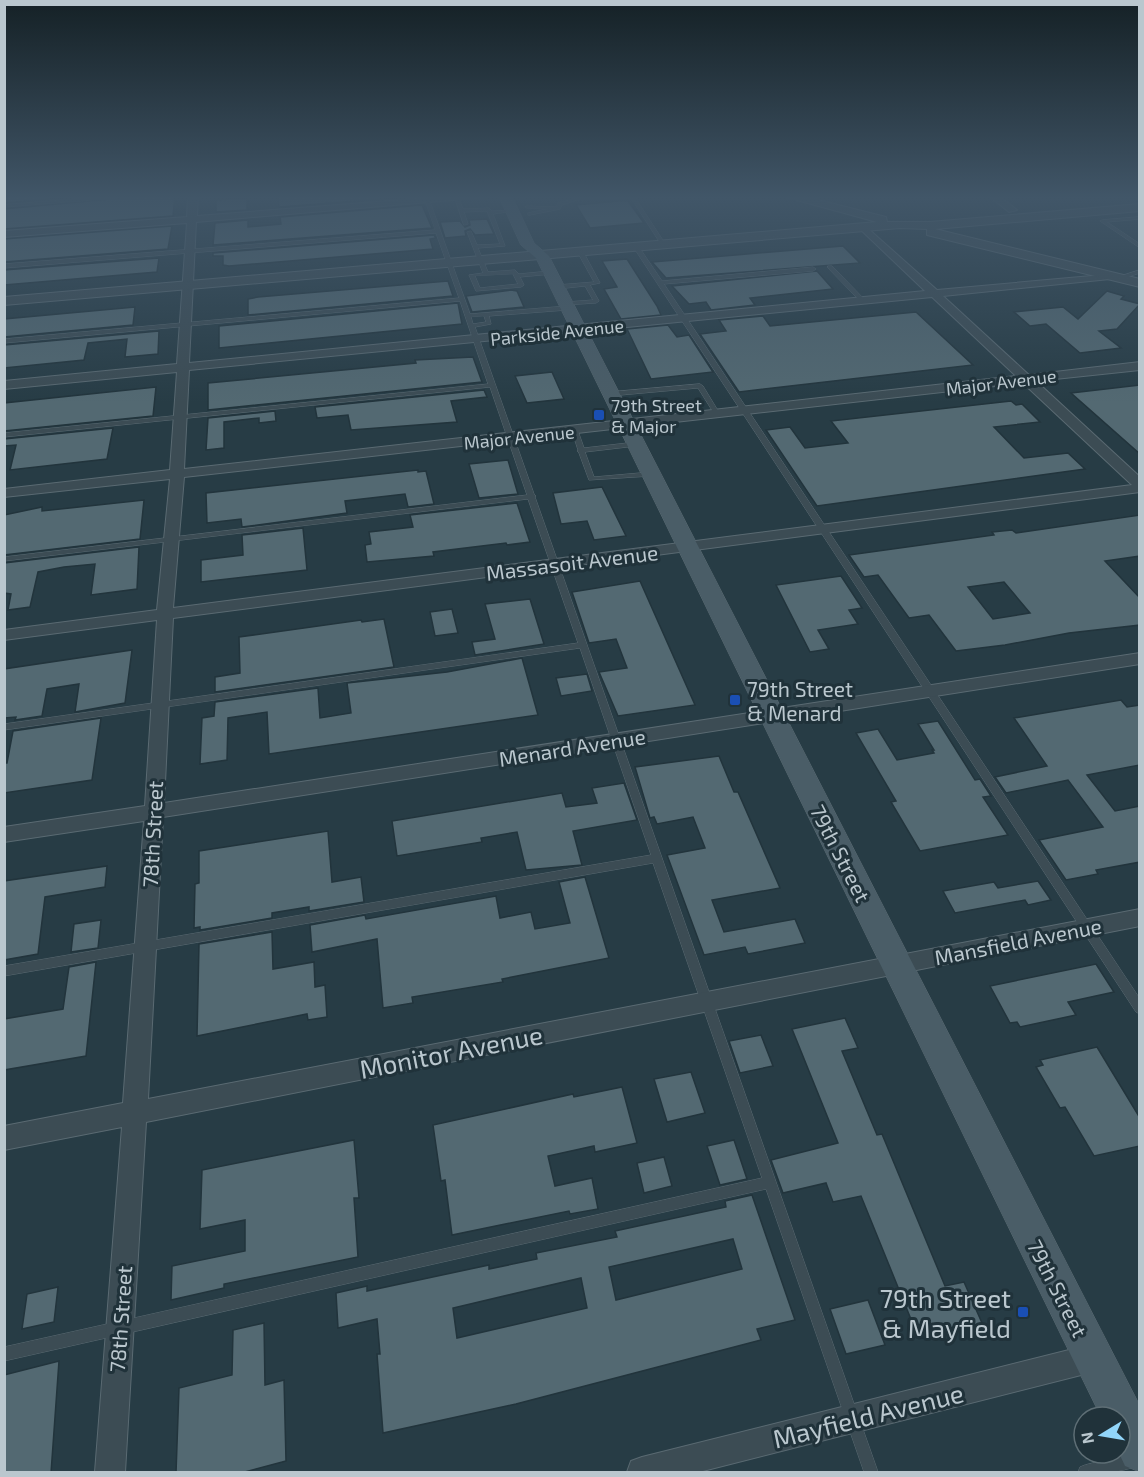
<svg xmlns="http://www.w3.org/2000/svg" width="1144" height="1477" font-family="'Exo 2',sans-serif">
	<style>
		.building { fill: #536972; stroke: #22343c; stroke-width: 1.5; fill-rule: evenodd }
		.lines { fill: none; stroke-linecap: round; stroke-linejoin: round }
		.service-casing { stroke: #5a6a72; stroke-width: 1 }
		.minor-casing { stroke: #5a6a72; stroke-width: 2 }
		.tertiary-casing { stroke: #5a6a72; stroke-width: 2 }
		.secondary-casing { stroke: #5a6a72; stroke-width: 1 }
		.service { fill: #3c4c54; fill-rule: evenodd }
		.minor { fill: #3c4c54; fill-rule: evenodd }
		.tertiary { fill: #3c4c54; fill-rule: evenodd }
		.secondary { fill: #4a5d67; fill-rule: evenodd }
		.transit-dot { fill: #1a4fb4; stroke: #20323a; stroke-width: 2 }
		.labels { text-anchor: middle; dominant-baseline: central; stroke-width: 6; stroke-linejoin: round; paint-order: stroke }
		.far-street-label { font-size: 18px; fill: #bac7ce; stroke: #20323a }
		.far-poi-label { font-size: 18px; fill: #bac7ce; stroke: #20323a; text-anchor: start }
		.street-label { font-size: 21px; fill: #bac7ce; stroke: #20323a }
		.poi-label { font-size: 21px; fill: #bac7ce; stroke: #20323a; text-anchor: start }
		.near-street-label { font-size: 26px; fill: #bac7ce; stroke: #20323a }
		.near-poi-label { font-size: 26px; fill: #bac7ce; stroke: #20323a; text-anchor: end }
	</style>
	<rect width="100%" height="100%" fill="#273c45"/>
	<g class="building">
		<polygon points="4,196 81,196 4,203"/>
		<polygon points="143,196 175,196 173,216 4,229 4,209"/>
		<polygon points="278,196 419,196 279,207"/>
		<polygon points="247,198 247,210 216,212 216,200"/>
		<polygon points="618,201 628,201 644,223 590,228 576,205"/>
		<polygon points="422,205 432,228 213,245 215,223 248,220 248,227 281,224 280,217"/>
		<polygon points="487,219 494,234 475,235 470,229 465,231 466,236 445,238 440,222 460,221 465,227 470,225 469,220"/>
		<polygon points="172,226 168,249 4,262 4,239"/>
		<polygon points="434,235 436,238 430,239 433,249 229,266 223,265 223,256 213,256 213,253"/>
		<polygon points="843,246 860,263 666,278 652,262"/>
		<polygon points="159,258 157,272 4,285 4,270"/>
		<polygon points="627,259 657,306 661,315 621,319 604,289 617,287 602,261"/>
		<polygon points="817,271 833,289 750,298 755,305 711,310 706,302 689,304 672,286"/>
		<polygon points="448,281 453,296 248,315 248,299 258,297"/>
		<polygon points="511,290 517,291 524,307 472,312 466,296"/>
		<polygon points="1107,291 1124,296 1121,299 1140,304 1117,329 1099,331 1121,348 1080,353 1046,324 1030,326 1014,312 1063,307 1078,319"/>
		<polygon points="458,303 462,324 219,348 219,326"/>
		<polygon points="135,307 133,325 4,337 4,319"/>
		<polygon points="916,312 973,365 739,392 700,334 726,331 719,320 763,316 770,326"/>
		<polygon points="668,325 677,337 689,335 713,372 651,379 627,329"/>
		<polygon points="159,331 158,354 125,357 127,339 88,343 84,360 4,368 4,345"/>
		<polygon points="473,357 482,382 208,410 208,383 416,363 415,360"/>
		<polygon points="552,372 564,399 527,403 515,376"/>
		<polygon points="1140,385 1140,454 1071,393"/>
		<polygon points="156,387 153,416 4,431 4,403"/>
		<polygon points="484,390 487,397 451,401 457,422 351,430 348,415 317,418 315,407"/>
		<polygon points="1011,401 1016,405 1022,404 1040,422 994,427 1024,458 1068,453 1085,469 817,506 766,430 790,427 805,448 848,443 831,421"/>
		<polygon points="275,411 276,421 259,423 259,418 224,422 224,448 206,450 208,418"/>
		<polygon points="113,428 107,459 10,470 16,445 4,446 4,439"/>
		<polygon points="508,460 518,494 479,498 469,464"/>
		<polygon points="418,470 418,472 426,471 434,504 408,507 405,494 345,501 347,513 242,527 241,519 207,523 206,493"/>
		<polygon points="602,487 626,536 594,540 587,521 561,524 553,493"/>
		<polygon points="144,500 140,539 4,555 4,515 42,507 42,511"/>
		<polygon points="517,503 530,542 507,545 506,543 433,552 434,556 367,562 365,545 371,544 369,532 413,527 410,515"/>
		<path d="M1140 515V556L1105 561 1140 598V625L1069 633 1005 645 956 651 929 615 909 618 878 575 864 577 849 555 994 535 992 532 1012 530 1016 533ZM1004 582 1030 613 993 619 968 587Z"/>
		<polygon points="303,528 307,570 201,582 201,560 243,555 242,535"/>
		<polygon points="139,547 137,589 91,595 95,564 64,567 38,572 30,607 8,610 11,594 4,593 4,563"/>
		<polygon points="841,576 862,608 849,610 858,624 818,630 829,649 810,652 776,585"/>
		<polygon points="640,581 695,705 618,716 599,672 627,668 616,639 589,643 572,592"/>
		<polygon points="530,599 544,644 475,655 472,642 495,639 485,604"/>
		<polygon points="452,609 458,633 435,636 430,612"/>
		<polygon points="384,619 394,667 215,692 215,677 240,673 239,637 361,620 362,622"/>
		<polygon points="132,650 125,703 75,712 79,684 47,689 42,716 15,720 16,717 4,718 4,669"/>
		<polygon points="522,658 538,715 269,754 267,712 228,718 227,760 200,764 202,718 214,716 215,702 318,688 320,718 351,713 347,683 447,672"/>
		<polygon points="587,674 592,691 561,696 556,678"/>
		<polygon points="1121,700 1127,707 1140,705 1140,765 1087,775 1115,811 1140,806 1140,862 1096,870 1098,874 1066,880 1039,840 1103,827 1068,780 1006,793 995,777 1047,766 1014,718"/>
		<polygon points="101,718 92,780 4,793 4,763 7,763 13,731"/>
		<polygon points="938,721 975,780 980,779 991,796 983,797 1008,835 920,851 891,802 896,801 856,733 878,729 897,760 934,753 932,750 934,750 918,724"/>
		<polygon points="719,756 734,792 738,792 780,888 712,900 724,932 795,919 805,943 748,954 745,947 704,955 667,855 705,848 693,817 657,824 654,817 650,818 635,767"/>
		<polygon points="624,783 637,820 573,831 582,865 526,870 517,832 481,838 482,842 397,856 392,821 562,793 566,807 597,803 592,788"/>
		<polygon points="328,831 332,882 361,877 364,902 309,911 309,907 272,913 272,918 200,930 200,927 194,928 195,884 199,883 199,851"/>
		<polygon points="107,866 105,887 45,897 38,954 4,960 4,881"/>
		<polygon points="585,877 609,958 502,979 503,982 412,997 413,1003 383,1008 377,939 312,952 310,925 365,915 366,919 496,896 500,918 531,912 535,929 570,923 559,882"/>
		<polygon points="1038,881 1051,900 1028,905 1025,900 955,913 943,891 994,882 998,888"/>
		<polygon points="101,920 98,948 71,952 74,924"/>
		<polygon points="272,932 273,969 314,962 315,987 325,985 327,1017 308,1020 307,1014 197,1036 199,944"/>
		<polygon points="96,962 86,1056 4,1070 4,1019 63,1009 69,967"/>
		<polygon points="1096,964 1114,992 1068,1002 1076,1015 1020,1027 1017,1022 1010,1023 990,986"/>
		<polygon points="845,1018 858,1048 842,1051 877,1135 882,1134 945,1286 964,1282 982,1323 919,1339 861,1196 833,1202 826,1183 783,1193 771,1160 838,1143 792,1029"/>
		<polygon points="761,1035 773,1066 740,1073 729,1041"/>
		<polygon points="1097,1047 1140,1118 1140,1146 1094,1156 1065,1107 1060,1108 1036,1067 1043,1065 1040,1060"/>
		<polygon points="691,1072 705,1113 667,1122 654,1079"/>
		<polygon points="622,1087 637,1143 595,1152 594,1146 548,1156 555,1186 592,1178 598,1209 570,1214 569,1211 452,1235 445,1180 441,1181 433,1125 573,1094 574,1097"/>
		<polygon points="354,1140 359,1198 354,1198 358,1257 224,1284 224,1288 171,1300 172,1266 245,1251 245,1220 200,1229 202,1170"/>
		<polygon points="734,1140 747,1179 720,1185 707,1146"/>
		<polygon points="664,1157 672,1186 644,1193 637,1163"/>
		<path d="M752 1195 795 1320 757 1329 761 1340 516 1404 383 1433 377 1354H380L377 1319 338 1328 336 1293 367 1286V1291L489 1265V1269L537 1259 536 1253 617 1237 615 1231 726 1207 725 1201ZM733 1239 742 1269 616 1300 609 1267ZM581 1278 587 1308 457 1338 453 1308Z"/>
		<polygon points="58,1287 54,1322 22,1329 27,1294"/>
		<polygon points="868,1300 885,1345 846,1354 830,1309"/>
		<polygon points="264,1323 265,1385 284,1380 286,1461 241,1473 176,1473 179,1388 232,1375 233,1330"/>
		<polygon points="59,1361 51,1473 4,1473 4,1375"/>
	</g>
	<g class="lines">
		<defs>
			<g id="service">
				<polygon points="114,196 141,196 4,207 4,205"/>
				<path d="M424 196H428L470 314 567 306 570 308 567 310 489 316 491 324 475 327 534 494 536 496 535 497 878 1472H864L766 1189 4 1361V1347L762 1178 653 863 4 976V966L651 855 580 648 4 730V724L578 643 528 499 4 561V557L527 495 490 387 4 437V433L488 384 460 301 4 343V339L459 298 436 233 4 268V264L435 230ZM484 316 486 322 473 324 471 317Z"/>
				<polygon points="520,196 539,196 522,198"/>
				<polygon points="634,196 666,245 666,246 662,246 631,198 577,200 562,205 560,209 530,215 528,215 528,213 547,209 527,208 525,207 527,206 556,207 558,203 577,198"/>
				<path d="M455 198 459 199 463 209 489 208 492 211 512 210 514 211 493 214 505 246 478 248 488 272 515 270 519 274 550 271 552 272V274L520 277 524 285 521 287 476 291 469 275 483 273 467 232 471 231 477 245 500 244 487 211 464 212 468 224 464 225ZM513 274 518 284 480 288 475 276Z"/>
				<polygon points="1140,217 1140,219 1107,222 1140,244 1140,248 1100,221 1102,220"/>
				<polygon points="635,247 639,247 662,281 813,267 816,269 813,271 664,284 1140,999 1140,1014 1136,1012 657,283 634,248"/>
				<polygon points="579,252 584,253 600,283 590,285 599,301 596,303 564,305 563,304 566,302 593,300 585,286 557,289 554,287 557,285 594,282 578,253"/>
				<polygon points="828,266 832,266 865,300 865,302 861,302 828,268"/>
				<polygon points="1140,270 1140,273 1118,280 1115,278"/>
				<polygon points="700,384 703,386 720,414 719,415 715,415 698,388 610,396 607,394 610,392"/>
				<polygon points="575,429 578,431 584,448 636,442 639,444 636,446 585,452 594,477 651,472 654,474 651,476 589,480 579,453 577,451 578,450 572,431"/>
				<path d="M1135 1452 1140 1453V1465C1120 1473 1098 1474 1078 1472L1080 1467 1085 1465Z"/>
			</g>
			<g id="minor">
				<path d="M188 196H198L197 216 454 196H499L196 222 189 363 925 291 861 230 859 228 864 225 937 290 1114 274V278L1110 279 943 296 1029 375 1140 362V370L1036 381 1140 477V492L173 618 164 803 1140 653V664L163 817 148 1099 1140 909V926L146 1122 125 1472H95L122 1127 4 1150V1126L123 1103 144 821 4 842V827L145 806 157 620 4 640V630L157 610 170 479 4 497V489L170 470 177 372 4 389V381L177 364 187 223 4 237V231L187 217ZM932 297 1016 376 184 469 189 370ZM1023 383 1132 485 173 608 184 477Z"/>
				<polygon points="989,196 999,196 1017,210 1009,212"/>
				<polygon points="1093,1344 1103,1348 1107,1358 1103,1368 1093,1372 699,1472 627,1472 631,1461 642,1457"/>
			</g>
			<polygon id="tertiary" points="782,196 802,196 886,217 887,222 930,222 1140,204 1140,211 935,229 1140,279 1140,287 927,235 927,229 900,228 4,305 4,297 877,222"/>
			<polygon id="secondary" points="499,196 512,196 534,243 549,256 1140,1406 1140,1472 1125,1466 1119,1453 1120,1417 1101,1417 536,258 521,245"/>
		</defs>
		<use href="#service" class="service-casing"/>
		<use href="#minor" class="minor-casing"/>
		<use href="#tertiary" class="tertiary-casing"/>
		<use href="#secondary" class="secondary-casing"/>
		<use href="#service" class="service"/>
		<use href="#minor" class="minor"/>
		<use href="#tertiary" class="tertiary"/>
		<use href="#secondary" class="secondary"/>
	</g>
	<linearGradient id="sky" x2="0" y2="1"><stop stop-color="#152126"/><stop offset="0.49" stop-color="#415668"/><stop offset="1" stop-color="#415668" stop-opacity="0"/></linearGradient>
	<rect width="1144" height="403" fill="url(#sky)"/>
	<g class="transit-dot">
		<rect x="593" y="409" width="12" height="12" rx="3"/>
		<rect x="729" y="694" width="12" height="12" rx="3"/>
		<rect x="1017" y="1306" width="12" height="12" rx="3"/>
	</g>
	<g class="labels">
		<g class="far-street-label">
			<text transform="translate(557 332) rotate(-6)">Parkside Avenue</text>
			<text transform="translate(1001 382) rotate(-7)">Major Avenue</text>
			<text transform="translate(519 437) rotate(-6)">Major Avenue</text>
		</g>
		<g class="far-poi-label">
			<text x="611" y="405">79th Street<tspan x="611" dy="21">&amp; Major</tspan></text>
		</g>
		<g class="street-label">
			<text transform="translate(572 562) rotate(-7)">Massasoit Avenue</text>
			<text transform="translate(572 747) rotate(-9)">Menard Avenue</text>
			<text transform="translate(152 834) rotate(-87)">78th Street</text>
			<text transform="translate(841 853) rotate(63)">79th Street</text>
			<text transform="translate(1018 941) rotate(-11)">Mansfield Avenue</text>
			<text transform="translate(1058 1288) rotate(63)">79th Street</text>
			<text transform="translate(120 1319) rotate(-86)">78th Street</text>
		</g>
		<g class="poi-label">
			<text x="747" y="688">79th Street<tspan x="747" dy="24">&amp; Menard</tspan></text>
		</g>
		<g class="near-street-label">
			<text transform="translate(451 1051) rotate(-11)">Monitor Avenue</text>
			<text transform="translate(868 1415) rotate(-14)">Mayfield Avenue</text>
		</g>
		<g class="near-poi-label">
			<text x="1011" y="1297">79th Street<tspan x="1011" dy="30">&amp; Mayfield</tspan></text>
		</g>
	</g>
	<rect width="1144" height="1477" fill="none" stroke="#bac7ce" stroke-width="12"/>
	<g transform="translate(1102 1435) rotate(259)"><circle r="28" fill="#20323a" stroke="#5e6e75" stroke-width="1.5"/>
	<path d="M0-4.5L10 22L0 15L-10 22Z" fill="#92d6fa"/>
	<text y="-9" font-size="16" font-weight="bold" text-anchor="middle" fill="#bac7ce">N</text>
	</g>
</svg>
